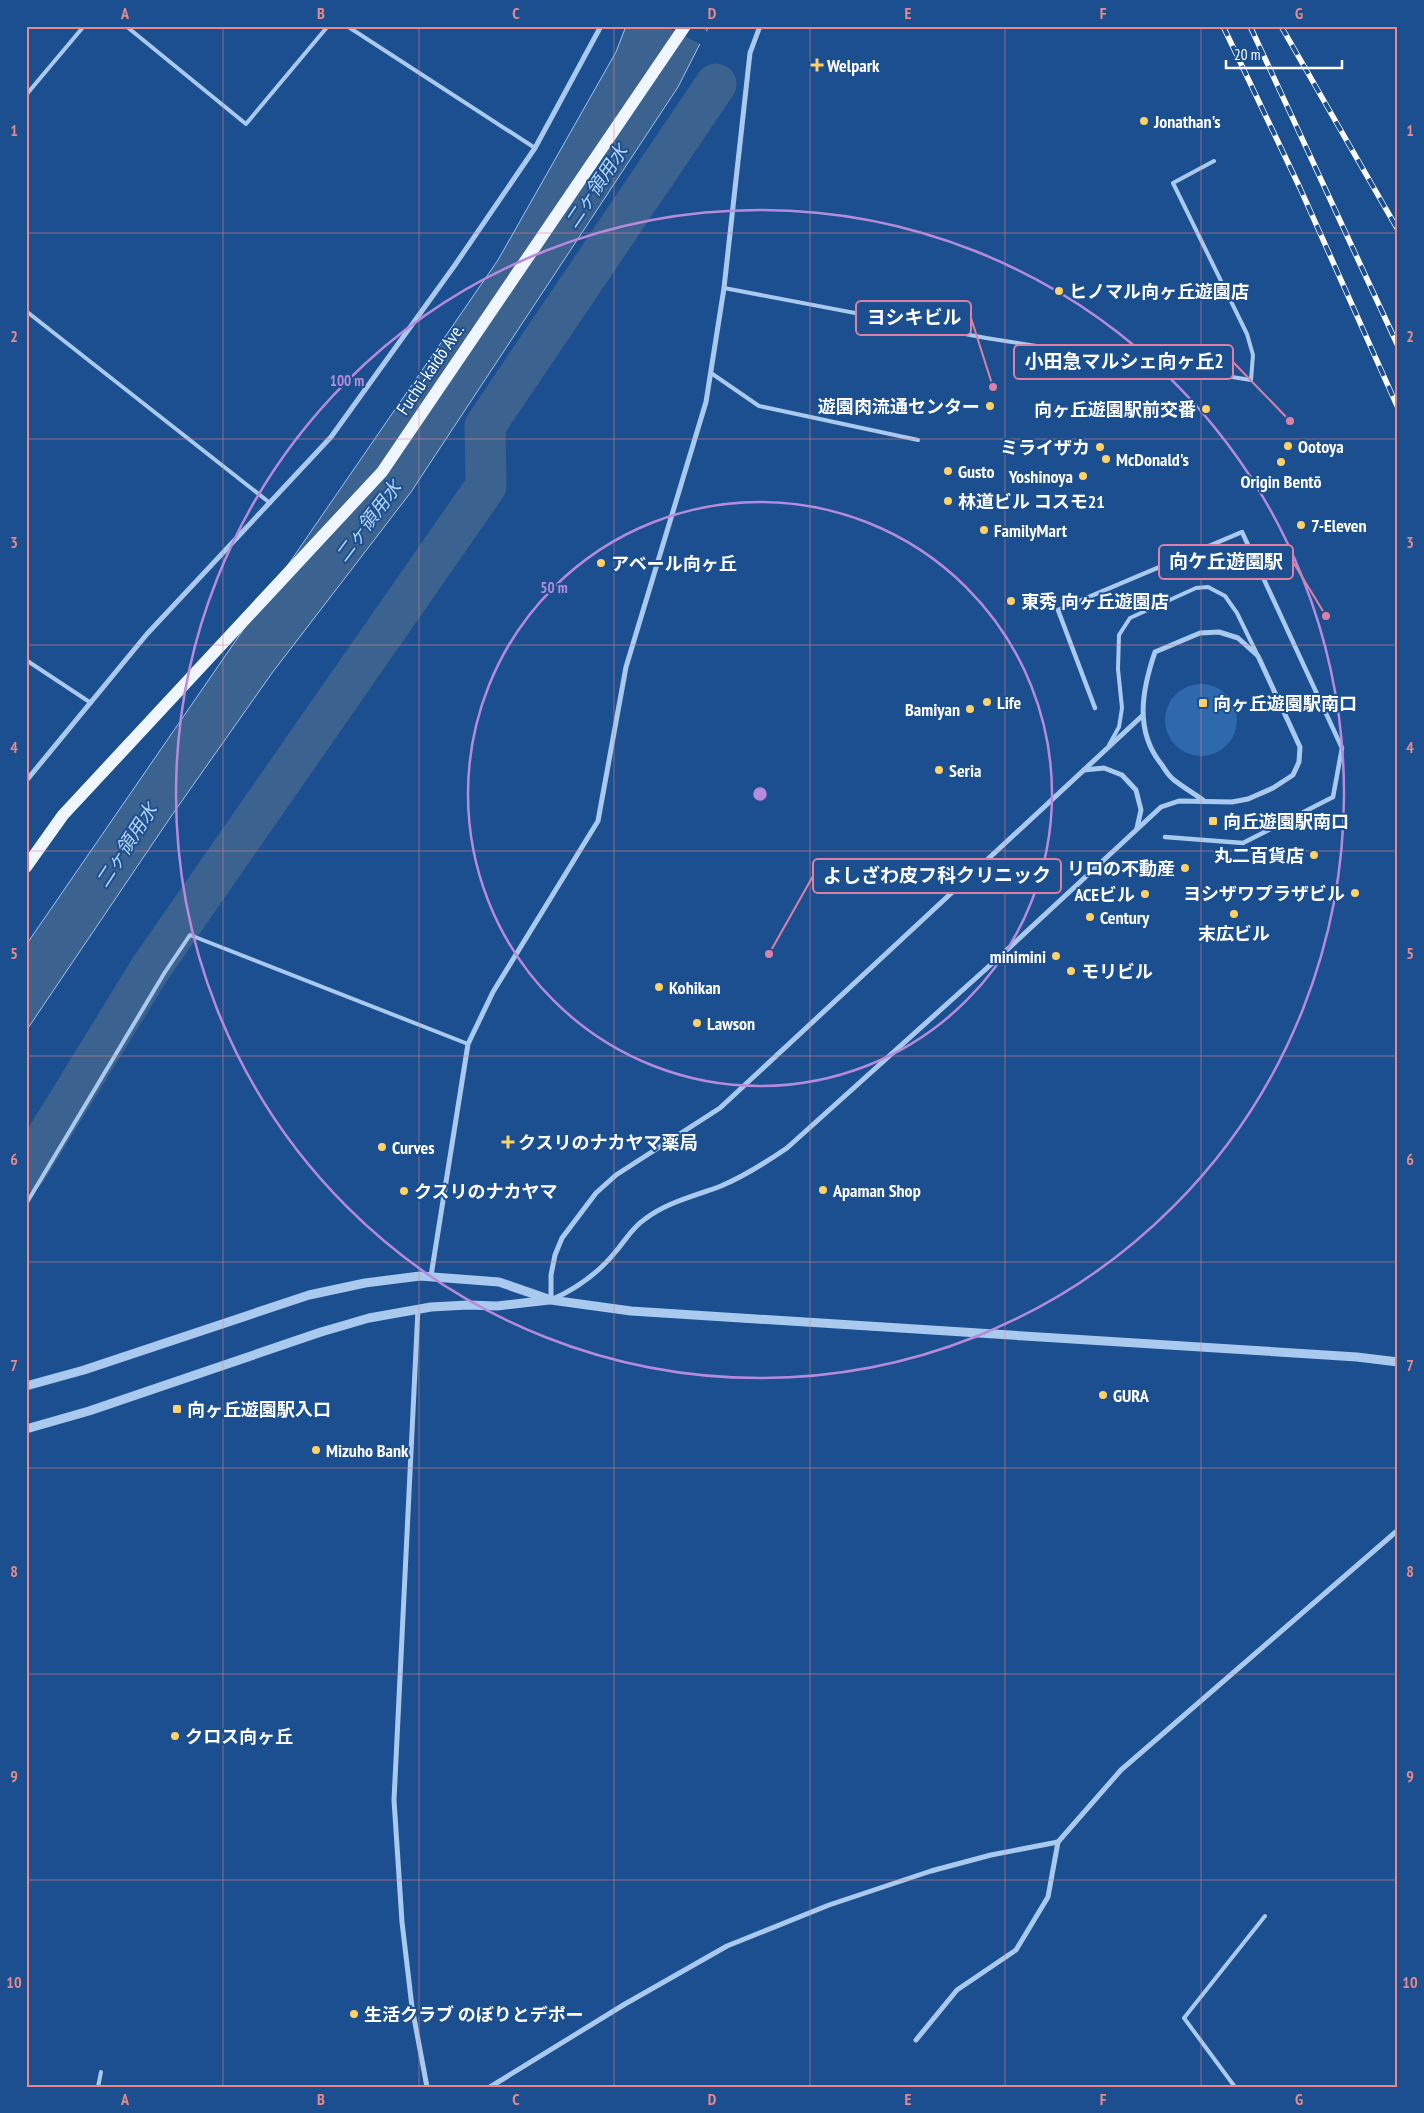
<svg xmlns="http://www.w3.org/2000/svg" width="1424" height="2113" font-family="'PT Sans Narrow','Noto Sans JP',sans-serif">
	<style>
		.green { fill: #2e69ad }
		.water { fill: #3c6290; stroke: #9cc4f0 }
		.pier { fill: #1b4f8f }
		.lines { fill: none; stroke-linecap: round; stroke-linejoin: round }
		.canal { stroke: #3c6290; stroke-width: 41 }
		.service { stroke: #a9c9ee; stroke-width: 4 }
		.pedestrian { stroke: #a9c9ee; stroke-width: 4.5 }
		.minor { stroke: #a9c9ee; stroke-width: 5 }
		.tertiary { stroke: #a9c9ee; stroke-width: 9 }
		.primary { stroke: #f0f6ff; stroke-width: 12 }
		.rail-casing { stroke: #fff; stroke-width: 5.5 }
		.rail { stroke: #1b4f8f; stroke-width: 4; stroke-dasharray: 11; stroke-linecap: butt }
		.grid { fill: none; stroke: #e88989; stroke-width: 1; stroke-opacity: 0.55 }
		.ring { fill: none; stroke: #b68bdc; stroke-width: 2.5 }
		.poi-dot { fill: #ffd166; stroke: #1b4f8f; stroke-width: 2 }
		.labels { text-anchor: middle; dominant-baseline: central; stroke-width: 4; stroke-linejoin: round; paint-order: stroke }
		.poi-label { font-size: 18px; font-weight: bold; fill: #fff; stroke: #1b4f8f; text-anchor: start }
		.street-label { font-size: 18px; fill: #fff; stroke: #1b4f8f }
		.water-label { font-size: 19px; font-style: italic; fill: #b5d3f5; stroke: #1b4f8f }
		.centre { fill: #b68bdc; stroke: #1b4f8f; stroke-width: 2.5 }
		.ring-label { font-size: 15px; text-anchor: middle; font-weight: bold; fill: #b68bdc; stroke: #1b4f8f; stroke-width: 4; stroke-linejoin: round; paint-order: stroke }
		.leader { fill: none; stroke: #dd80a5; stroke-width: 2 }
		.callout-dot { fill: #dd80a5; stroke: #1b4f8f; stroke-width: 2 }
		.callout { fill: #1b4f8f; stroke: #dd80a5; stroke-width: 2 }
		.callout-label { font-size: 19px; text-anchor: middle; font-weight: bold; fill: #fff }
		.neatline { fill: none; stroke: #e88989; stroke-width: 2 }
		.grid-label { font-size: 16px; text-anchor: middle; font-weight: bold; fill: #e88989 }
	</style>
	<rect width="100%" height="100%" fill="#1b4f8f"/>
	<circle class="green" cx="1201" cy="720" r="36"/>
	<polygon class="water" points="626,26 709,26 678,87 411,492 272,673 172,815 26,1031 26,945 498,260 616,52"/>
	<polygon class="pier" points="665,26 698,26 708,32 702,45"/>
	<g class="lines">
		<polyline class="canal" points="26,1171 150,969 486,486 485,426 716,84"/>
		<g class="service">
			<polyline points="126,26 246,124 328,26"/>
			<polyline points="347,26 535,148"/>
			<polyline points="26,95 84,26"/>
			<polyline points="724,288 986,338 1251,380 1253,355 1247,334 1173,183 1214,161"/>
			<polyline points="26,311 270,503"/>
			<polyline points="711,373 759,406 918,440"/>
			<polyline points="26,660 91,703"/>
			<polyline points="1109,745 1119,727 1122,708 1118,669 1119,635 1130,618 1196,588 1208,587 1225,596 1237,613 1257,654"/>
			<polyline points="26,1204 165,972 190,935 468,1044"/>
			<polyline points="98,2087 101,2072"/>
			<polyline points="1235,2087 1184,2018 1265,1916"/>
		</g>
		<polyline class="pedestrian" points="1095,708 1058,610 1242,532 1342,748 1333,797 1243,843 1165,837"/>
		<g class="minor">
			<path d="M1142 716 720 1108 616 1175 596 1193 562 1238 555 1255 551 1275V1300C578 1288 599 1273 617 1250 626 1239 633 1227 645 1219 667 1202 695 1196 721 1186 745 1176 765 1163 787 1148L997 959 1161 807 1179 801 1232 802 1248 799 1273 788 1293 775 1299 762 1300 747 1258 656 1238 638 1219 632 1200 633 1155 652C1142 690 1134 731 1162 765 1165 770 1169 776 1174 780 1183 787 1193 793 1203 800"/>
			<polyline points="1084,770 1104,768 1122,775 1136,790 1141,810 1137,828"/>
			<polyline points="26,781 147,634 331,437 455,265 535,148 601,26"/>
			<polyline points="431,1276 468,1044 493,992 598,821 626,667 706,402 724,288 750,53 760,26"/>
			<polyline points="418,1309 394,1800 402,1922 412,2007 427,2087"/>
			<polyline points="916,2040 957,1990 1016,1950 1048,1897 1058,1842 1121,1770 1398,1530"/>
			<polyline points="490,2087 625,2004 727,1946 829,1905 931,1871 991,1855 1058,1842"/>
		</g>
		<g class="tertiary">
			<polyline points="26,1386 84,1370 309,1295 365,1283 420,1276 499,1282 551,1300 631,1311 1357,1357 1398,1362"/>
			<polyline points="26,1429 89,1411 321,1332 369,1318 431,1307 468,1305 497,1306 549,1300"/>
		</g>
		<polyline class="primary" points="26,867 63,815 382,472 685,26"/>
		<defs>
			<g id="rail">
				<polyline points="1223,26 1300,188 1398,408"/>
				<polyline points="1250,26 1398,346"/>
				<polyline points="1281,26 1398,230"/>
			</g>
		</defs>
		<use href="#rail" class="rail-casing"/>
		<use href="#rail" class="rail"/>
	</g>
	<path class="grid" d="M223 26V2087M419 26V2087M614 26V2087M810 26V2087M1005 26V2087M1201 26V2087M26 233H1398M26 439H1398M26 645H1398M26 851H1398M26 1056H1398M26 1262H1398M26 1468H1398M26 1674H1398M26 1880H1398"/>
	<g class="ring">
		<circle cx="760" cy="794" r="292"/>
		<circle cx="760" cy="794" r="584"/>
	</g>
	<g class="poi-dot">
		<path d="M814.5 57.5h5v5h5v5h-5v5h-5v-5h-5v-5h5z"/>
		<circle cx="1144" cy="121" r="5"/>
		<circle cx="1059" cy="291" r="5"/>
		<circle cx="990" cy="406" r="5"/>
		<circle cx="1206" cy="409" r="5"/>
		<circle cx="1288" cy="446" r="5"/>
		<circle cx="1100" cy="447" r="5"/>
		<circle cx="1106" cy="459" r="5"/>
		<circle cx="1281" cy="462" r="5"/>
		<circle cx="948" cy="471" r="5"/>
		<circle cx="1083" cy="476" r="5"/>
		<circle cx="948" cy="501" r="5"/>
		<circle cx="1301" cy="525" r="5"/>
		<circle cx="984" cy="530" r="5"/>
		<circle cx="601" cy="563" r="5"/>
		<circle cx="1011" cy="601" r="5"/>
		<circle cx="987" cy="702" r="5"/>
		<rect x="1198" y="698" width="10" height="10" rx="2.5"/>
		<circle cx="970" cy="709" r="5"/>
		<circle cx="939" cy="770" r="5"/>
		<rect x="1208" y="816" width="10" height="10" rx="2.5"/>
		<circle cx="1314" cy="855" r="5"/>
		<circle cx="1185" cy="868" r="5"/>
		<circle cx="1355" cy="893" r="5"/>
		<circle cx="1145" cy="894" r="5"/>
		<circle cx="1234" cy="914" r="5"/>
		<circle cx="1090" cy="917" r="5"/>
		<circle cx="1056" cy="956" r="5"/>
		<circle cx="1071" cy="971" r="5"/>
		<circle cx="659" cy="987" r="5"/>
		<circle cx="697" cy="1023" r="5"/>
		<path d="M505.5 1134.5h5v5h5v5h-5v5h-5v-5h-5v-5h5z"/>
		<circle cx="382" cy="1147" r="5"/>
		<circle cx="823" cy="1190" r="5"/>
		<circle cx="404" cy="1191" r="5"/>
		<circle cx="1103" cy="1395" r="5"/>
		<rect x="172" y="1404" width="10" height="10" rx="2.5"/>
		<circle cx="316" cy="1450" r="5"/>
		<circle cx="175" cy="1736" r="5"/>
		<circle cx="354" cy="2014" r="5"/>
	</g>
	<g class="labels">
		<g class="poi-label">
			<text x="827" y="65">Welpark</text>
			<text x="1154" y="121">Jonathan's</text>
			<text x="1069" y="291">ヒノマル向ヶ丘遊園店</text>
			<text x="980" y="406" text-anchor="end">遊園肉流通センター</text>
			<text x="1196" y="409" text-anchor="end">向ヶ丘遊園駅前交番</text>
			<text x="1298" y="446">Ootoya</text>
			<text x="1090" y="447" text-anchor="end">ミライザカ</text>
			<text x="1116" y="459">McDonald's</text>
			<text x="958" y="471">Gusto</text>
			<text x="1073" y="476" text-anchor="end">Yoshinoya</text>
			<text x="1281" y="481" text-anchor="middle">Origin Bentō</text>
			<text x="958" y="501">林道ビル コスモ21</text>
			<text x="1311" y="525">7-Eleven</text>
			<text x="994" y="530">FamilyMart</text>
			<text x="611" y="563">アベール向ヶ丘</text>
			<text x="1021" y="601">東秀 向ヶ丘遊園店</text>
			<text x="997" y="702">Life</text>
			<text x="1213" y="703">向ヶ丘遊園駅南口</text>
			<text x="960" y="709" text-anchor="end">Bamiyan</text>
			<text x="949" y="770">Seria</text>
			<text x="1223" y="821">向丘遊園駅南口</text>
			<text x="1304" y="855" text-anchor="end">丸二百貨店</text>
			<text x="1175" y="868" text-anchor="end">リロの不動産</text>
			<text x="1345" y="893" text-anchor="end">ヨシザワプラザビル</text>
			<text x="1135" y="894" text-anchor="end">ACEビル</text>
			<text x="1100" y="917">Century</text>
			<text x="1234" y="933" text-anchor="middle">末広ビル</text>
			<text x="1046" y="956" text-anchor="end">minimini</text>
			<text x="1081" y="971">モリビル</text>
			<text x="669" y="987">Kohikan</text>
			<text x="707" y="1023">Lawson</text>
			<text x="518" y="1142">クスリのナカヤマ薬局</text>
			<text x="392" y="1147">Curves</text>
			<text x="833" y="1190">Apaman Shop</text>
			<text x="414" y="1191">クスリのナカヤマ</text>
			<text x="1113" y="1395">GURA</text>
			<text x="187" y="1409">向ヶ丘遊園駅入口</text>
			<text x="326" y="1450">Mizuho Bank</text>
			<text x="185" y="1736">クロス向ヶ丘</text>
			<text x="364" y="2014">生活クラブ のぼりとデポー</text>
		</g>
		<g class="street-label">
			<text transform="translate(430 369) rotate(-56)">Fuchū-kaidō Ave.</text>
		</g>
		<g class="water-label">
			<text transform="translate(596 186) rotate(-56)">二ヶ領用水</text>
			<text transform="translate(368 521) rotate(-53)">二ヶ領用水</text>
			<text transform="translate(126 845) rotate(-57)">二ヶ領用水</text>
		</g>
	</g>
	<circle cx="760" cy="794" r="8" class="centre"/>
	<g class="ring-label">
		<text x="347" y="386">100 m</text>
		<text x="554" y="593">50 m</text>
	</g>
	<path class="leader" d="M993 387L971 318M1290 421L1233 362M1326 616L1293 562M769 954L813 876"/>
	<g class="callout-dot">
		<circle cx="993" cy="387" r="5"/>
		<circle cx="1290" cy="421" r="5"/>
		<circle cx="1326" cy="616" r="5"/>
		<circle cx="769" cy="954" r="5"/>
	</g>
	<g class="callout">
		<rect x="856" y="301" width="115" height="34" rx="5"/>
		<rect x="1014" y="345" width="219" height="34" rx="5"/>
		<rect x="1159" y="545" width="134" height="34" rx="5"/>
		<rect x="813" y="859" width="248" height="34" rx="5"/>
	</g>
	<g class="callout-label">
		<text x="914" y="324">ヨシキビル</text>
		<text x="1124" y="368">小田急マルシェ向ヶ丘2</text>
		<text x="1226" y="568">向ケ丘遊園駅</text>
		<text x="937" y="882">よしざわ皮フ科クリニック</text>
	</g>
	<rect width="1424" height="2113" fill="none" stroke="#1b4f8f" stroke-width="55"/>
	<path d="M1226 60v8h116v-8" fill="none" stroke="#ffffff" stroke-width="2.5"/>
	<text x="1234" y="60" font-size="15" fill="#ffffff" stroke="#1b4f8f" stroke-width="4" paint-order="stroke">20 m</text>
	<rect x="28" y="28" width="1368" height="2058" class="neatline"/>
	<g class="grid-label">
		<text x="125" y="19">A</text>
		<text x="321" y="19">B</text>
		<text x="516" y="19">C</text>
		<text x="712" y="19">D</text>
		<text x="908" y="19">E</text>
		<text x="1103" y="19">F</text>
		<text x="1299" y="19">G</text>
		<text x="14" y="136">1</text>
		<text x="1410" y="136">1</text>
		<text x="14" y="342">2</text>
		<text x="1410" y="342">2</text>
		<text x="14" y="548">3</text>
		<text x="1410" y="548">3</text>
		<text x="14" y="753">4</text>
		<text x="1410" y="753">4</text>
		<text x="14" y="959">5</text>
		<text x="1410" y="959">5</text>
		<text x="14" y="1165">6</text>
		<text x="1410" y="1165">6</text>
		<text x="14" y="1371">7</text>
		<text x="1410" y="1371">7</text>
		<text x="14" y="1577">8</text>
		<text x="1410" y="1577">8</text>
		<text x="14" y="1782">9</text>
		<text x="1410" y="1782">9</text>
		<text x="14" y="1988">10</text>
		<text x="1410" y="1988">10</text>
		<text x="125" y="2105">A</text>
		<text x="321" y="2105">B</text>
		<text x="516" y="2105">C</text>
		<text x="712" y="2105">D</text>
		<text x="908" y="2105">E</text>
		<text x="1103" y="2105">F</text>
		<text x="1299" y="2105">G</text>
	</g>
</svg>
